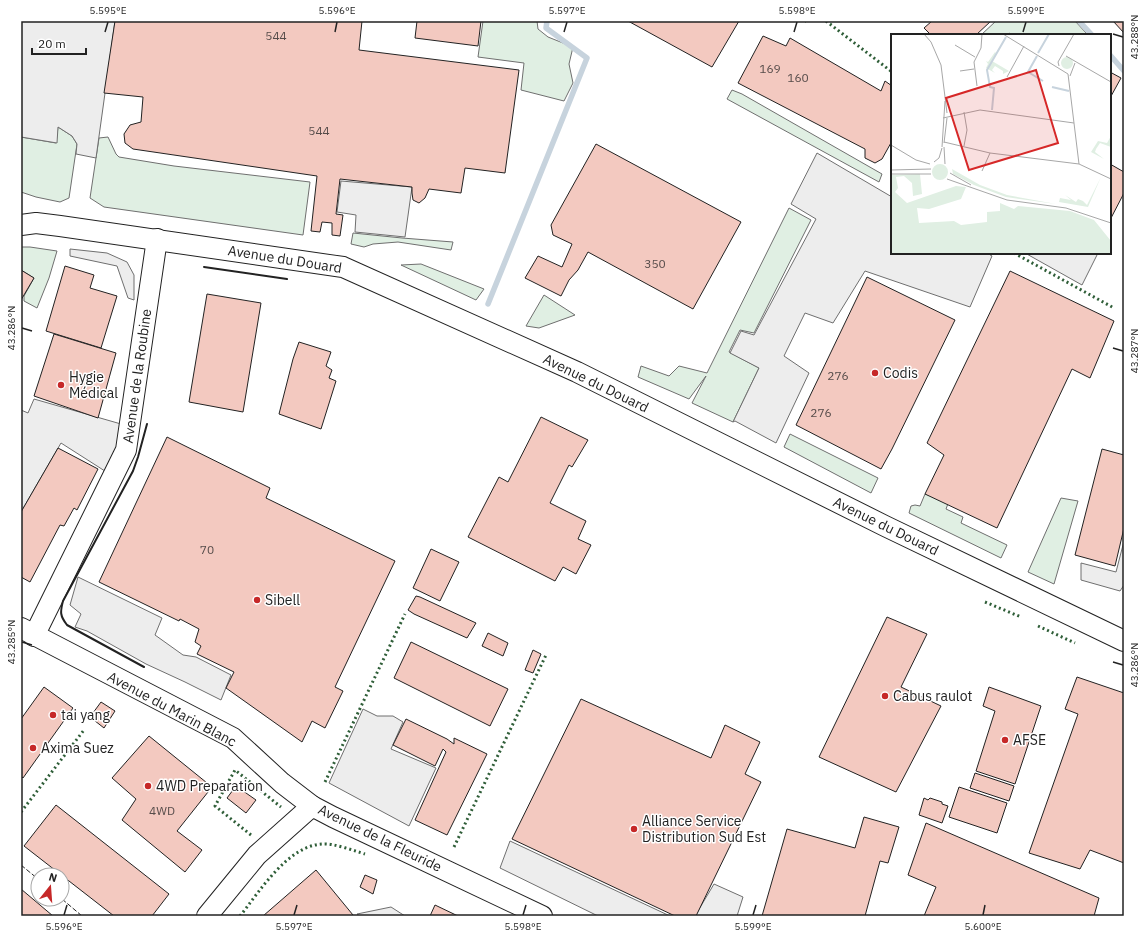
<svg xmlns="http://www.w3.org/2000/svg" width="1145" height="937" font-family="'IBM Plex Sans',sans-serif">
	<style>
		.green { fill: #e0efe3; stroke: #6f6f6f }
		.parking { fill: #ededed; stroke: #6f6f6f }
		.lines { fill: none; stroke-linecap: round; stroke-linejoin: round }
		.stream { stroke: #c7d3dd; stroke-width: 5.5 }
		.building { fill: #f3c9c0; stroke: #222 }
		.minor-casing { stroke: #222; stroke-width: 22 }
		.minor { stroke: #fff; stroke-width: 20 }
		.hedge { stroke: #2f5e38; stroke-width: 3; stroke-dasharray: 2 3; stroke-linecap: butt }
		.fence { stroke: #222; stroke-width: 1; stroke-dasharray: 5 2; stroke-linecap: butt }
		.wall { stroke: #222; stroke-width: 2 }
		.ticks { fill: none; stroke: #222; stroke-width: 1.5 }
		.poi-dot { fill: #c62828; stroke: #fff; stroke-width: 1.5 }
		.labels { text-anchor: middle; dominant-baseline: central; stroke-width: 3; stroke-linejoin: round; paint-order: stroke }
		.number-label { font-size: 12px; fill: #564c4a }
		.street-label { font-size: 14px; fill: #222; stroke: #fff }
		.poi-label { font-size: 14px; fill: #222; stroke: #fff; text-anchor: start }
		.inset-river { fill: none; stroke: #c7d3dd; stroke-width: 2 }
		.inset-road { fill: none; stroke: #a7a7a7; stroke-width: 1 }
		.view { fill: #d62828; fill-opacity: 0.15; stroke: #d62828; stroke-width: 2 }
		.inset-edge { fill: none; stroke: #222; stroke-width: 2 }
		.neatline { fill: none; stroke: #222; stroke-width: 1.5 }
		.ticks-label { font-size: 10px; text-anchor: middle; fill: #222 }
	</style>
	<rect width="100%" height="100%" fill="#fff"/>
	<g class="green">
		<polygon points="483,21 537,21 538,29 548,37 573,47 569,64 573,83 564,101 521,90 524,63 478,57"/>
		<polygon points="996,21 1075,21 1088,35 1012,35 1009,33 1007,35 981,35"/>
		<polygon points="732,90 742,94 882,174 879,182 727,99"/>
		<polygon points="58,127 72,136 77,144 69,198 60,202 36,197 21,192 21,137 56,143"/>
		<polygon points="108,137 116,154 119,157 174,166 310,182 303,235 104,207 90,198 99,138"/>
		<polygon points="789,208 811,220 754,333 740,330 729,352 759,368 733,422 692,403 706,376 689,399 638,377 641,366 669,376 679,366 707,373"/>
		<polygon points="353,233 402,238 453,242 451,250 398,242 373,244 364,247 351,244"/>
		<polygon points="21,247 30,247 57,251 49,278 37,308 24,301 24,296 34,278 21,270"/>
		<polygon points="421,264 484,289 476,300 401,265"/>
		<polygon points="544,295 575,315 539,328 526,326"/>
		<polygon points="790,434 878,478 871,493 784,447"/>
		<polygon points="925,494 949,501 946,509 963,517 961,523 1007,545 1001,558 909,513 911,506 915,505 920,506"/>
		<polygon points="1061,498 1078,501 1054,584 1028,572"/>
	</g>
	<g class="parking">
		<polygon points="21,21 115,21 96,158 76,154 77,144 72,136 58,127 57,143 21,137"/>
		<polygon points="817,153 892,197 892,253 987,253 992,256 970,307 865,271 833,323 805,313 784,356 809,373 776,443 735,421 733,422 759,368 730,353 741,331 754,335 816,219 791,204"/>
		<polygon points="341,181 412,187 405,237 355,232 356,215 337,212"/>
		<polygon points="70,249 107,253 127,262 134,275 134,300 128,298 117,266 70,256"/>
		<polygon points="1025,253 1098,253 1082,285"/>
		<polygon points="34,399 128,426 108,473 61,443 21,512 21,410 28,413"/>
		<polygon points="1124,541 1124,585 1120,591 1081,580 1081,563 1116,572"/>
		<polygon points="78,577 162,618 155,635 183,655 196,657 231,675 221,700 185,682 146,664 87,631 75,627 81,614 70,605"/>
		<polygon points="363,709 377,716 393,716 403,722 391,749 436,768 409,826 329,783"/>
		<polygon points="510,841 670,916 598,916 500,868"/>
		<polygon points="714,884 743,897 737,916 695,916"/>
		<polygon points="391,907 405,916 360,916 357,914"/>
	</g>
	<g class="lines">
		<g class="stream">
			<polyline points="1079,21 1092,35"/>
			<polyline points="1110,55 1124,71"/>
			<polyline points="488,304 587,58 546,28 547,21"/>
		</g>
	</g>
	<g class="building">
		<polygon points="115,21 362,21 359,50 519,70 505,173 465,168 461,193 429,189 425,198 419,203 413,200 412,193 412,187 340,179 336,214 343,215 340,236 332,235 332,223 322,222 320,232 311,231 317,176 133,149 125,143 124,134 130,125 141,122 143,97 104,93"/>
		<polygon points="417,21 481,21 478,46 415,38"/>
		<polygon points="628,21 739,21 712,67"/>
		<polygon points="932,21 991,21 976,35 931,35 924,28"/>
		<polygon points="1113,21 1124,21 1124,33"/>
		<polygon points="763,36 786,46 790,38 881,91 885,81 892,86 892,141 882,159 875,163 865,158 865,149 738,83"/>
		<polygon points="1110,72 1121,78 1110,98"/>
		<polygon points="596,144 741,222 693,309 588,252 578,270 569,280 561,296 525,278 538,256 562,267 572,244 553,235 551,225"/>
		<polygon points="1110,164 1124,172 1124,193 1110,220"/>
		<polygon points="65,266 94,275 90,288 117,296 101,348 46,331"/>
		<polygon points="21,270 34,278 21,300"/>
		<polygon points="1010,271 1114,321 1090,378 1072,369 997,528 925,494 944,455 927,443"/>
		<polygon points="867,277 955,320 892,449 881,469 796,425"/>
		<polygon points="207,294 261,303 243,412 189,402"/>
		<polygon points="54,334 116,353 98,418 34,396"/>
		<polygon points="299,342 331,352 326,366 332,370 329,378 336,381 321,429 279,414 293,359"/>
		<polygon points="541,417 588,440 572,467 569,465 550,503 586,521 578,539 591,545 576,574 563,567 555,581 468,537 499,477 508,482"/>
		<polygon points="167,437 270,488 266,498 395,561 335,687 343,691 325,728 312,721 302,742 226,688 234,672 197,654 201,646 195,642 199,629 180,619 179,621 99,582"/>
		<polygon points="58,448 98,469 77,510 74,508 64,526 60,525 30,582 21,577 21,512"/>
		<polygon points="1102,449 1124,455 1124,528 1115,566 1075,555"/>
		<polygon points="431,549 459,562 440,601 413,588"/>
		<polygon points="416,596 420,597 476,623 467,638 414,614 408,610"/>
		<polygon points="887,617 927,634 901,687 941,706 896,792 819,757"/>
		<polygon points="488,633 508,643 503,656 482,646"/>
		<polygon points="411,642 508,689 490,726 394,678"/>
		<polygon points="533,650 541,654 533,673 525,670"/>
		<polygon points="1077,677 1124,693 1124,863 1090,850 1080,869 1029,853 1078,714 1065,709"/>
		<polygon points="44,687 73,708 23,778 21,776 21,719"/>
		<polygon points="989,687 1041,706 1015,784 976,771 995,711 983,706"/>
		<polygon points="581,699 711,758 725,725 760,742 745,774 761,782 696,916 675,916 512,839"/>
		<polygon points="101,702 115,711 104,728 90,717"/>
		<polygon points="406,719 447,739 454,744 454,738 487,754 447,835 415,820 446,752 443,749 435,766 393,745"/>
		<polygon points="149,736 212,787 177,831 202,850 185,872 122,820 136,799 112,778"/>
		<polygon points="975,773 1014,786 1009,801 970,788"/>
		<polygon points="236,786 256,800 246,813 227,798"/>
		<polygon points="959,787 1007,803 997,833 949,817"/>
		<polygon points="924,798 928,800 930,798 942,802 942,804 948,806 942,823 919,815"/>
		<polygon points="56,805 169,894 152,916 114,916 24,846"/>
		<polygon points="864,817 899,827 888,863 880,861 865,916 762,916 787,829 855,848"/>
		<polygon points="926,823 1099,898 1094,916 924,916 936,887 908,875"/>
		<polygon points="316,870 353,915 352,916 263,916"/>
		<polygon points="365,875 377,880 373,894 360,887"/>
		<polygon points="21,889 53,916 21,916"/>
		<polygon points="435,905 458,916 430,916"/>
	</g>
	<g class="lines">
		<defs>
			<g id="minor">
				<polyline points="21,225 36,223 60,226 343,267 577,372 885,526 1124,641"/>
				<polyline points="21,628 233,738 282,783 312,806"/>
				<polyline points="34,636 126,450 157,239"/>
				<polyline points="207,916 257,855 312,806 333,817 542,916"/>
			</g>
		</defs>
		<use href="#minor" class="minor-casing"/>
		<use href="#minor" class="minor"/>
		<g class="hedge">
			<polyline points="805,21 806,21"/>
			<polyline points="826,21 892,72"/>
			<polyline points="1014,253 1114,308"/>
			<polyline points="985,602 1021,617"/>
			<polyline points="1038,626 1075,643"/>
			<polyline points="325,782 405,614"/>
			<polyline points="21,812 84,730"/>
			<polyline points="251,835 215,806 235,770 281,807"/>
			<polyline points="454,847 546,655"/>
			<path d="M240 916C260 891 288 845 323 844 333 843 355 851 365 854"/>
		</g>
		<g class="fence">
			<polyline points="21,865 38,879"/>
			<polyline points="62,899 82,916"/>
		</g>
		<g class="wall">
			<polyline points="204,267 287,279"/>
			<path d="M144 667 67 625C60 616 60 612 63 601L133 471 138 457 147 424"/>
		</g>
	</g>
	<path class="ticks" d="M105 32 108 22M335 32 337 22M564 32 567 22M794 32 797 22M1023 32 1026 22M1113 34 1123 37M22 328 32 331M1113 348 1123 351M22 642 32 645M1113 662 1123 665M64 915 67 905M294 915 297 905M523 915 526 905M753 915 756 905M983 915 985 905"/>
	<g class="poi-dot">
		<circle cx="875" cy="373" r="4"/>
		<circle cx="61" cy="385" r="4"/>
		<circle cx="257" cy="600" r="4"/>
		<circle cx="885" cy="696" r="4"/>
		<circle cx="53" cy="715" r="4"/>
		<circle cx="1005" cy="740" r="4"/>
		<circle cx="33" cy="748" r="4"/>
		<circle cx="148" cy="786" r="4"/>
		<circle cx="634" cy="829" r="4"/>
	</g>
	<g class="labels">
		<g class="number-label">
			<text x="276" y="35">544</text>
			<text x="770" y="68">169</text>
			<text x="798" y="77">160</text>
			<text x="319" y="130">544</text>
			<text x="655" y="263">350</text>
			<text x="838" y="375">276</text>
			<text x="821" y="412">276</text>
			<text x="207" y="549">70</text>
			<text x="162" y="810">4WD</text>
		</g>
		<g class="street-label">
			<text transform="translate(285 259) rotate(9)">Avenue du Douard</text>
			<text transform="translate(137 376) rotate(-82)">Avenue de la Roubine</text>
			<text transform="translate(596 383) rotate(26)">Avenue du Douard</text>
			<text transform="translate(886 526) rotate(26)">Avenue du Douard</text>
			<text transform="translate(172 709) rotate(28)">Avenue du Marin Blanc</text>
			<text transform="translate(380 838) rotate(26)">Avenue de la Fleuride</text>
		</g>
		<g class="poi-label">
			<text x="883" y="373">Codis</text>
			<text x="69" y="377">Hygie<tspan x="69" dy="16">Médical</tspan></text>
			<text x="265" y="600">Sibell</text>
			<text x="893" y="696">Cabus raulot</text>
			<text x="61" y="715">tai yang</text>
			<text x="1013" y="740">AFSE</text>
			<text x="41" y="748">Axima Suez</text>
			<text x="156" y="786">4WD Preparation</text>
			<text x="642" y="821">Alliance Service<tspan x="642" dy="16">Distribution Sud Est</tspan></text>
		</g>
	</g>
	<g transform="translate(891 34)">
		<rect width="220" height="220" fill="#fff"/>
		<path d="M101 15 105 19 98 31 101 27 118 37 112 40V37L104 32 101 36 104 39 95 34 97 30 95 27 97 28 104 18ZM170 29a6 6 0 1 1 12 0a6 6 0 1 1-12 0ZM220 102V113L209 109 205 115 204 118 213 125 200 118 207 107 216 109ZM41 138a8 8 0 1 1 16 0a8 8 0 1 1-16 0ZM61 135 89 151 116 161 165 170 115 163 83 151 62 140ZM29 140 31 160 22 162 21 149 13 142 5 143 7 154 4 158 16 169 65 152 75 153 70 165 38 175 26 174 28 189 63 187 70 191 96 188V178L109 177V169L123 175 127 172 179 177 203 186 220 207V220H0V141ZM210 143 197 173 168 168 169 164 180 166 174 161 185 168 187 165 192 167 196 171Z" fill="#e0efe3"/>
		<path class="inset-river" d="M147 19 158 0M146 22 137 38 152 47M161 53 178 57M101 76 103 54 99 53 96 36 115 3"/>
		<path class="inset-road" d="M33 0 40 8 50 31 56 79M112 0 177 40 188 130M64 11 84 23M175 22 220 48M168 32 167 28 183 0M69 37 83 35M179 42 184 29M116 43 133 12M86 52 83 28 90 14 91 0M52 84 89 76 183 89M53 108 99 119M53 109 56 84M0 111 25 126 39 130M73 112 76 96 73 78M51 113 54 67M53 113 54 130M43 128 48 124 51 114M188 130 220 145M0 136 40 135M91 137 99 119 188 130M59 139 80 151M0 140H40M56 145 116 166 175 174 220 189"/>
		<path class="view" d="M145 36 167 109 78 136 55 64Z"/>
		<rect width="220" height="220" class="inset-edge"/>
	</g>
	<rect width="1145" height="937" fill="none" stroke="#ffffff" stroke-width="44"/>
	<g transform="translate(50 887) rotate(17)"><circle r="19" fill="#ffffff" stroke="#a7a7a7"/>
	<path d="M0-3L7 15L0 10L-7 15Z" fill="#c62828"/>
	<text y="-6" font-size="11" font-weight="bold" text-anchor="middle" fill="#222222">N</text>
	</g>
	<path d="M32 48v6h54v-6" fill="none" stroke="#222222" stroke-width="2"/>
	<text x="38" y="48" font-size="12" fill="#222222" stroke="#ffffff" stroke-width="3" paint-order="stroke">20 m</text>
	<rect x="22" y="22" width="1101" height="893" class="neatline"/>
	<g class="ticks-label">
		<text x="108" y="14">5.595°E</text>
		<text x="337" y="14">5.596°E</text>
		<text x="567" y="14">5.597°E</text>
		<text x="797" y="14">5.598°E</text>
		<text x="1026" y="14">5.599°E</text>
		<text transform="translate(1134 37) rotate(-90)" y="4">43.288°N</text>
		<text transform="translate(11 328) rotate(-90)" y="4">43.286°N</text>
		<text transform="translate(1134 351) rotate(-90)" y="4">43.287°N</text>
		<text transform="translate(11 642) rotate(-90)" y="4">43.285°N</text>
		<text transform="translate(1134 665) rotate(-90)" y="4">43.286°N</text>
		<text x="64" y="930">5.596°E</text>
		<text x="294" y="930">5.597°E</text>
		<text x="523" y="930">5.598°E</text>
		<text x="753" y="930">5.599°E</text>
		<text x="983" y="930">5.600°E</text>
	</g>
</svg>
